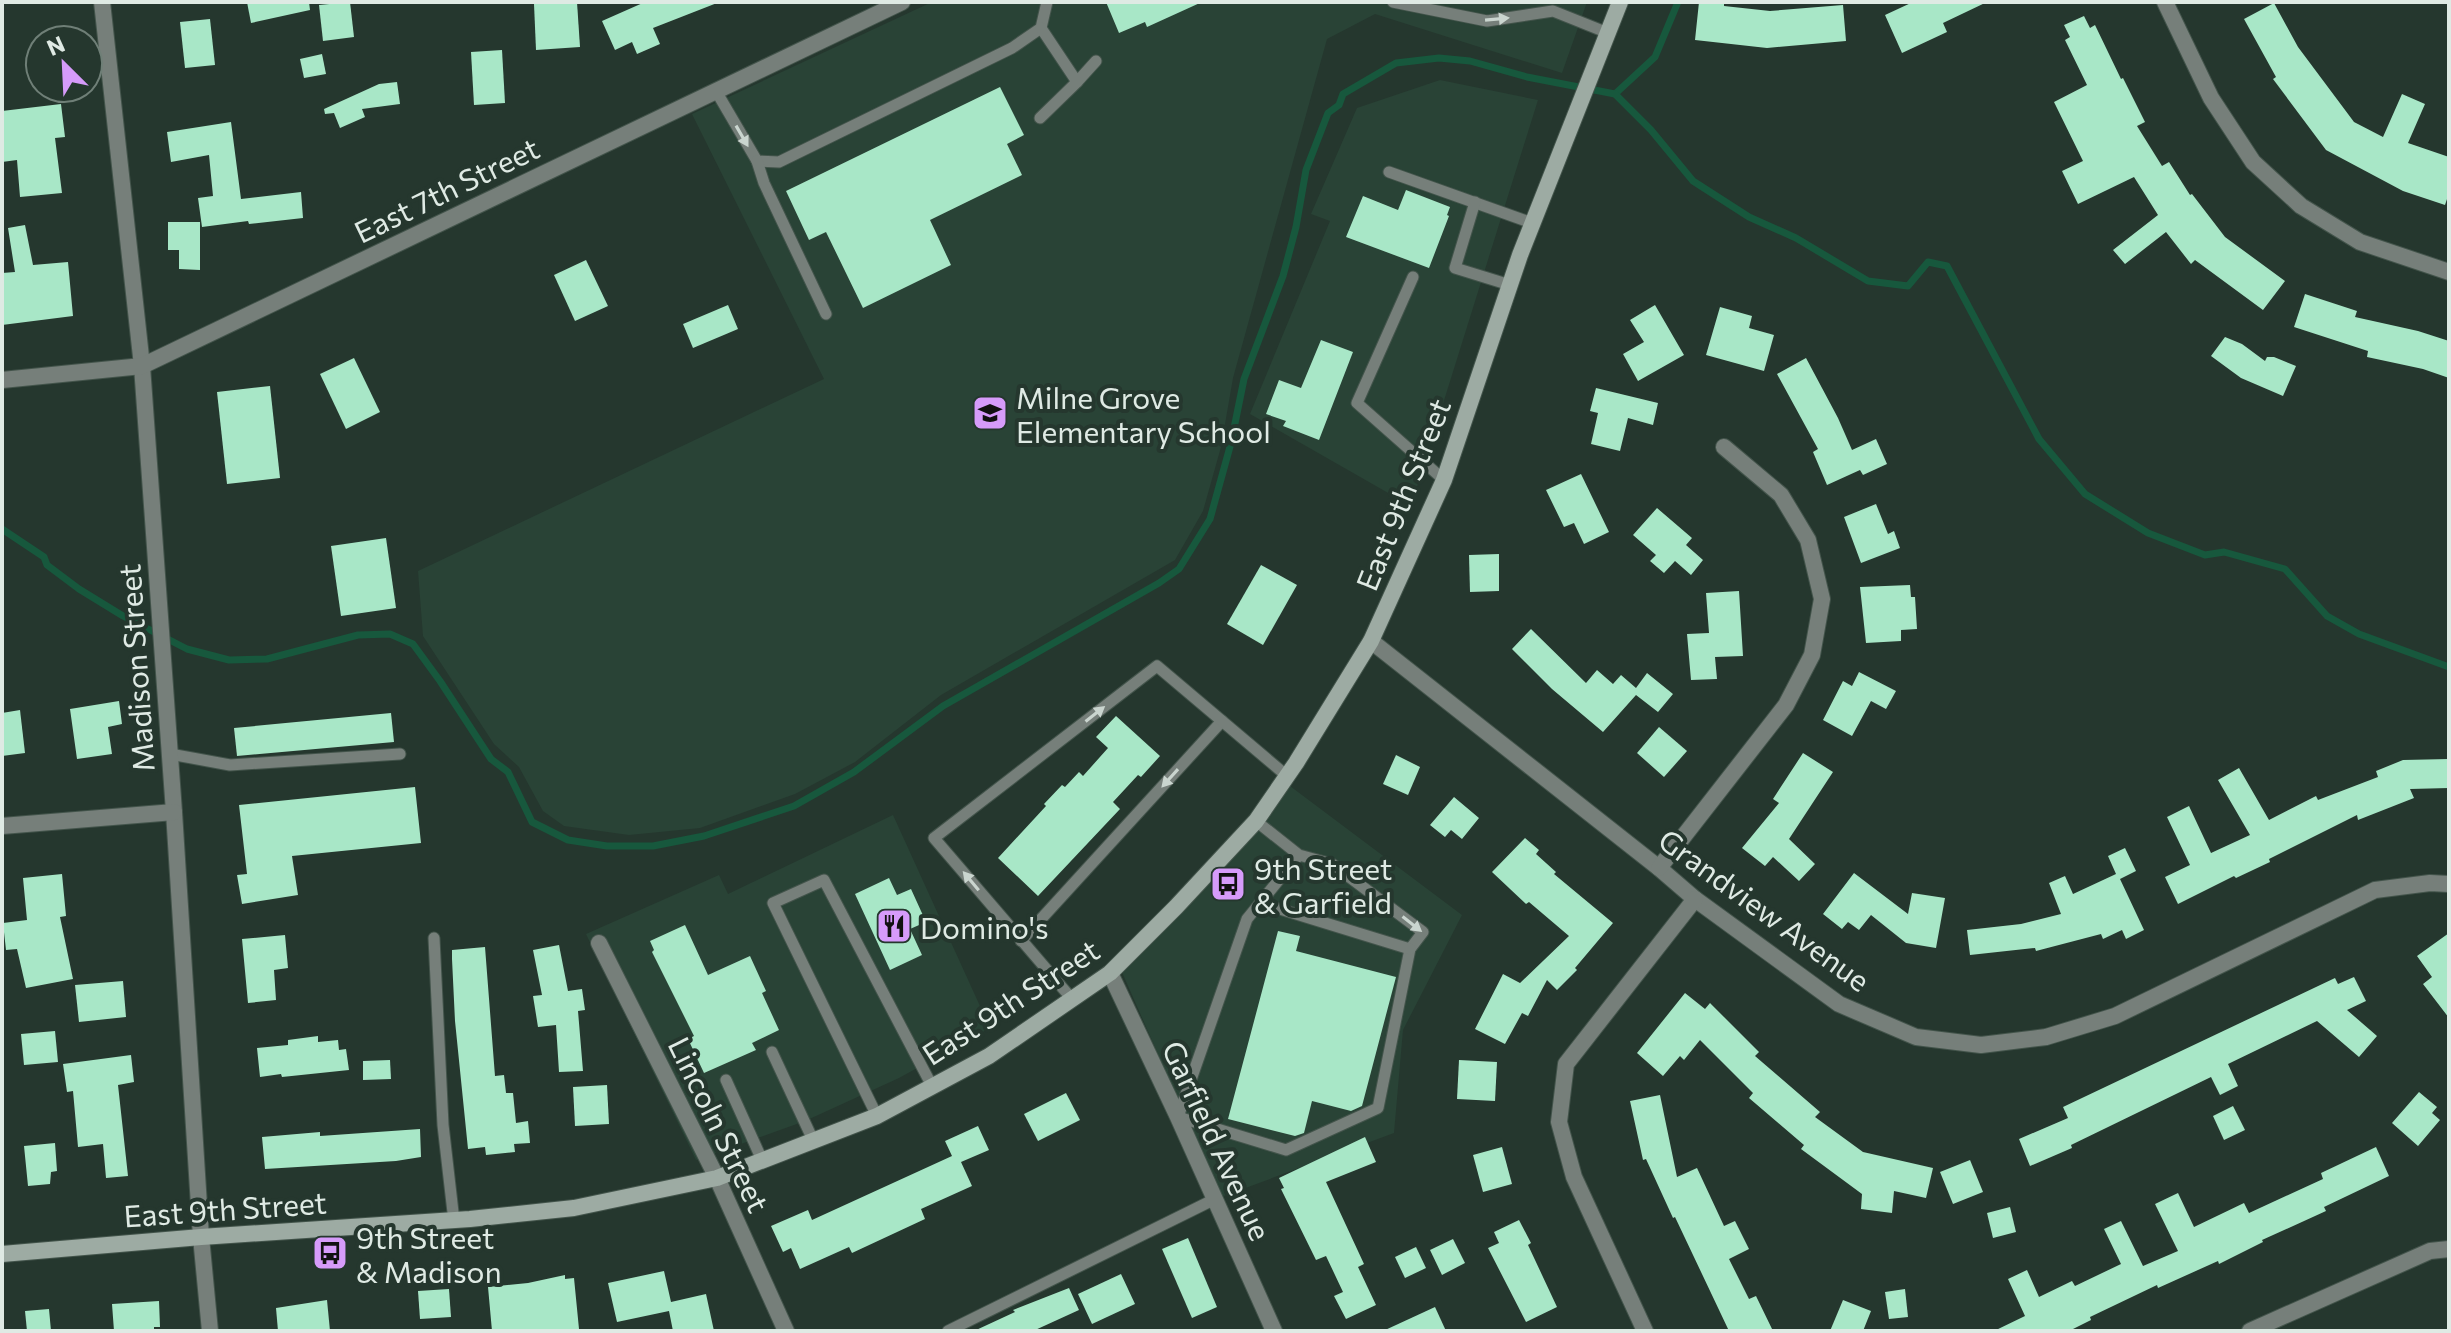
<svg xmlns="http://www.w3.org/2000/svg" width="2451" height="1333" font-family="Commissioner,sans-serif">
	<style>
		.built { fill: #294336 }
		.lines { fill: none; stroke-linecap: round; stroke-linejoin: round }
		.stream { stroke: #17583d; stroke-width: 7 }
		.building { fill: #a8e7c7 }
		.lane-casing { stroke: #43544b; stroke-width: 13 }
		.street-casing { stroke: #43544b; stroke-width: 18 }
		.secondary-casing { stroke: #43544b; stroke-width: 18 }
		.lane { stroke: #767f7a; stroke-width: 11 }
		.street { stroke: #767f7a; stroke-width: 16 }
		.secondary { stroke: #9daba3; stroke-width: 16 }
		.oneway { fill: #cad5cf }
		.labels { text-anchor: middle; dominant-baseline: central; stroke-width: 8; stroke-linejoin: round; paint-order: stroke }
		.street-label { font-size: 30px; fill: #dfeae4; stroke: #25372e }
		.poi-label { font-size: 30px; fill: #dfeae4; stroke: #25372e; text-anchor: start }
	</style>
	<rect width="100%" height="100%" fill="#25372e"/>
	<g class="built">
		<polygon points="932,2 1587,2 1562,73 1375,14 1327,39 1233,378 1221,447 1203,511 1175,560 941,695 855,762 795,794 700,828 629,835 564,826 543,811 519,767 494,744 423,636 418,571 824,379 692,114"/>
		<polygon points="1440,80 1538,100 1411,506 1250,414 1330,221 1311,214 1357,108"/>
		<polygon points="1290,786 1462,915 1403,1030 1394,1133 1221,1197 1121,970 1205,887"/>
		<polygon points="893,815 990,1028 899,1078 805,1121 696,1160 586,934 719,875 728,894"/>
	</g>
	<g class="lines">
		<g class="stream">
			<polyline points="1615,94 1655,57 1678,2"/>
			<polyline points="2,529 44,557 47,565 79,589 123,616 187,649 229,660 267,659 358,635 390,634 413,644 440,681 491,759 508,772 532,822 568,840 607,846 653,846 704,836 794,806 854,772 943,706 1159,583 1179,569 1210,519 1231,443 1244,379 1283,276 1296,227 1306,170 1328,113 1339,105 1343,94 1396,63 1439,58 1470,61 1527,77 1615,94 1651,130 1693,181 1749,217 1796,238 1868,281 1908,286 1928,262 1947,266 2039,439 2085,494 2148,533 2205,555 2224,552 2285,569 2327,616 2359,634 2449,667"/>
		</g>
	</g>
	<g class="building">
		<polygon points="247,2 309,2 310,10 251,23"/>
		<polygon points="350,2 354,37 323,41 319,5"/>
		<polygon points="551,2 577,2 580,47 536,50 534,4"/>
		<polygon points="645,2 717,2 717,3 653,28 660,44 637,54 632,42 615,50 602,21"/>
		<polygon points="1106,2 1202,2 1147,27 1145,22 1119,33"/>
		<polygon points="1699,2 1724,2 1724,6 1770,11 1843,5 1846,41 1767,48 1695,40"/>
		<polygon points="1913,2 1987,2 1943,23 1947,32 1902,53 1885,15"/>
		<polygon points="2274,3 2298,47 2354,122 2383,137 2402,94 2425,104 2408,143 2449,157 2449,193 2445,205 2403,191 2326,150 2273,79 2276,77 2244,19"/>
		<polygon points="2084,16 2090,28 2095,25 2121,79 2123,78 2145,122 2137,126 2162,166 2169,162 2190,195 2192,194 2225,237 2285,281 2263,310 2195,260 2191,264 2166,232 2125,264 2113,250 2158,215 2134,177 2078,204 2062,171 2083,161 2054,102 2087,85 2065,40 2070,37 2064,25"/>
		<polygon points="210,19 215,65 185,68 180,22"/>
		<polygon points="502,50 505,103 474,105 471,52"/>
		<polygon points="322,54 326,74 304,78 300,59"/>
		<polygon points="397,82 400,104 362,109 365,117 340,128 334,113 325,114 324,109 379,84"/>
		<polygon points="1000,87 1024,135 1007,144 1022,175 930,220 951,265 863,308 826,232 809,240 786,191"/>
		<polygon points="61,104 65,137 55,138 62,193 20,197 17,160 2,162 2,111"/>
		<polygon points="231,122 241,199 301,192 303,218 249,224 248,221 202,227 198,198 213,196 209,155 171,162 167,132"/>
		<polygon points="1406,190 1450,207 1447,215 1449,216 1429,268 1346,237 1363,196 1398,210"/>
		<polygon points="168,222 200,222 200,270 179,269 179,250 168,250"/>
		<polygon points="25,225 33,265 68,262 73,316 2,325 2,273 15,272 8,228"/>
		<polygon points="586,260 608,306 575,321 554,275"/>
		<polygon points="2305,294 2357,311 2355,317 2418,331 2449,341 2449,378 2423,369 2367,357 2368,351 2294,327"/>
		<polygon points="728,305 738,329 693,348 683,324"/>
		<polygon points="1655,305 1684,355 1638,381 1623,354 1644,342 1630,320"/>
		<polygon points="1720,307 1752,316 1749,328 1774,335 1764,371 1706,355"/>
		<polygon points="2225,337 2242,344 2265,361 2267,357 2274,357 2296,366 2283,396 2241,378 2211,356"/>
		<polygon points="1321,340 1353,352 1319,440 1283,426 1286,421 1266,414 1279,380 1301,388"/>
		<polygon points="354,358 380,412 346,429 320,374"/>
		<polygon points="1806,358 1838,418 1852,450 1876,439 1887,464 1863,475 1860,470 1827,485 1813,452 1818,449 1777,374"/>
		<polygon points="270,386 280,478 227,484 217,392"/>
		<polygon points="1596,388 1658,403 1653,425 1628,418 1620,451 1591,444 1598,413 1590,411"/>
		<polygon points="1581,474 1609,532 1584,544 1574,523 1564,527 1546,490"/>
		<polygon points="1876,504 1888,534 1894,531 1900,548 1861,563 1844,517"/>
		<polygon points="1657,508 1692,538 1686,545 1703,560 1691,575 1675,561 1664,573 1650,561 1656,555 1633,535"/>
		<polygon points="386,538 396,608 341,616 331,546"/>
		<polygon points="1499,554 1499,591 1470,592 1469,555"/>
		<polygon points="1261,565 1297,585 1263,645 1227,624"/>
		<polygon points="1910,585 1911,597 1915,597 1917,629 1901,630 1901,641 1866,643 1860,587"/>
		<polygon points="1739,591 1743,656 1715,657 1717,679 1691,680 1687,634 1709,633 1706,593"/>
		<polygon points="1531,629 1586,683 1597,670 1613,684 1621,675 1636,688 1647,673 1673,694 1658,712 1636,695 1603,732 1552,689 1512,649"/>
		<polygon points="1859,672 1896,691 1886,709 1871,701 1852,736 1823,720 1843,681 1852,686"/>
		<polygon points="119,701 122,724 108,727 112,754 77,759 70,709"/>
		<polygon points="20,710 25,753 2,756 2,713"/>
		<polygon points="391,713 394,742 237,756 234,728"/>
		<polygon points="1116,716 1160,756 1141,777 1138,775 1113,802 1120,809 1038,896 998,858 1046,806 1044,804 1062,785 1065,787 1079,772 1083,776 1108,748 1096,737"/>
		<polygon points="1659,727 1687,751 1664,777 1637,753"/>
		<polygon points="1803,753 1833,772 1789,839 1815,864 1799,881 1773,857 1765,866 1742,848 1779,803 1773,799"/>
		<polygon points="1396,755 1420,767 1408,795 1383,784"/>
		<polygon points="2449,759 2449,788 2410,789 2414,798 2358,820 2357,815 2269,859 2270,862 2236,878 2234,876 2178,904 2165,877 2190,865 2167,817 2189,806 2211,853 2250,835 2218,780 2239,768 2269,820 2316,796 2318,800 2378,777 2376,771 2403,760"/>
		<polygon points="415,787 421,843 292,856 298,895 242,904 237,875 247,874 239,805"/>
		<polygon points="1454,797 1479,818 1462,839 1451,830 1445,837 1430,825"/>
		<polygon points="1525,838 1539,850 1536,854 1556,872 1554,874 1613,923 1575,968 1577,970 1557,990 1547,980 1528,1016 1522,1013 1505,1044 1475,1029 1503,974 1520,983 1569,936 1529,902 1526,904 1492,872"/>
		<polygon points="2125,848 2136,871 2120,879 2144,930 2126,939 2122,930 2103,939 2101,934 2036,951 2035,948 1970,955 1967,930 2021,924 2061,914 2049,883 2065,876 2073,894 2116,874 2108,856"/>
		<polygon points="1854,873 1908,914 1912,893 1945,898 1936,948 1906,943 1871,915 1859,930 1848,922 1842,929 1823,914"/>
		<polygon points="62,874 66,916 60,917 73,979 26,988 17,949 6,950 3,923 27,920 23,878"/>
		<polygon points="889,878 897,895 911,889 926,922 910,929 922,955 890,970 855,894"/>
		<polygon points="685,925 708,975 750,956 766,991 762,993 779,1030 752,1043 756,1050 704,1073 688,1039 694,1036 652,952 654,950 650,941"/>
		<polygon points="1278,931 1300,936 1296,951 1396,977 1362,1106 1351,1111 1312,1101 1304,1133 1295,1136 1228,1119"/>
		<polygon points="2449,933 2449,1018 2423,984 2432,977 2417,956"/>
		<polygon points="285,935 288,968 274,970 276,1000 248,1003 242,939"/>
		<polygon points="559,945 568,991 582,989 585,1010 578,1011 583,1071 559,1072 556,1025 538,1027 533,996 542,995 533,950"/>
		<polygon points="485,947 495,1076 504,1075 506,1093 513,1093 516,1123 528,1121 530,1143 514,1144 515,1152 486,1155 485,1147 468,1149 455,1021 452,959 452,950"/>
		<polygon points="2354,977 2366,1001 2347,1010 2377,1036 2359,1057 2317,1021 2228,1064 2238,1086 2220,1095 2211,1077 2071,1145 2072,1148 2030,1166 2019,1139 2068,1118 2063,1107 2335,978 2338,984"/>
		<polygon points="123,981 126,1017 79,1022 75,985"/>
		<polygon points="1685,993 1705,1009 1710,1003 1759,1052 1755,1056 1820,1112 1815,1117 1863,1152 1933,1168 1926,1198 1894,1191 1892,1213 1861,1209 1862,1194 1801,1149 1804,1145 1749,1098 1753,1093 1700,1040 1684,1060 1680,1056 1663,1076 1637,1053"/>
		<polygon points="55,1031 58,1062 24,1065 21,1034"/>
		<polygon points="318,1036 318,1042 338,1040 339,1050 346,1049 349,1070 282,1077 281,1074 260,1077 257,1048 288,1045 288,1040"/>
		<polygon points="131,1055 134,1082 118,1085 128,1176 106,1178 103,1144 78,1147 73,1091 67,1092 63,1064"/>
		<polygon points="390,1060 391,1079 363,1080 363,1061"/>
		<polygon points="1459,1060 1497,1062 1495,1101 1457,1099"/>
		<polygon points="607,1085 609,1124 575,1126 573,1087"/>
		<polygon points="2419,1092 2437,1107 2432,1113 2440,1120 2418,1146 2392,1123"/>
		<polygon points="1066,1093 1080,1120 1038,1141 1024,1114"/>
		<polygon points="1660,1095 1677,1177 1697,1168 1724,1226 1735,1221 1749,1249 1729,1259 1749,1299 1756,1296 1773,1331 1729,1331 1675,1217 1673,1218 1646,1159 1643,1160 1630,1101"/>
		<polygon points="2233,1106 2245,1130 2224,1140 2213,1116"/>
		<polygon points="978,1126 989,1150 961,1162 972,1186 921,1209 925,1219 852,1253 849,1247 800,1269 791,1248 783,1252 771,1226 808,1210 812,1220 952,1156 945,1141"/>
		<polygon points="420,1129 421,1157 396,1161 265,1169 262,1137 320,1132 320,1136"/>
		<polygon points="1365,1137 1376,1162 1326,1182 1364,1264 1358,1267 1376,1305 1346,1319 1334,1296 1343,1292 1326,1256 1316,1260 1281,1189 1284,1188 1279,1178"/>
		<polygon points="55,1143 57,1171 51,1172 50,1184 28,1186 24,1146"/>
		<polygon points="1502,1147 1512,1184 1483,1192 1473,1155"/>
		<polygon points="2376,1147 2389,1176 2324,1207 2326,1211 2262,1240 2263,1242 2219,1264 2218,1261 2158,1288 2157,1285 2090,1317 2091,1320 2069,1331 1994,1331 2025,1316 2008,1279 2027,1270 2039,1297 2072,1281 2075,1286 2121,1264 2104,1229 2121,1221 2143,1266 2178,1251 2155,1204 2178,1193 2194,1227 2244,1203 2249,1213 2323,1179 2321,1173"/>
		<polygon points="1970,1160 1983,1192 1953,1204 1940,1172"/>
		<polygon points="2010,1207 2016,1232 1993,1238 1987,1213"/>
		<polygon points="1519,1220 1531,1243 1528,1245 1557,1307 1526,1322 1488,1248 1499,1243 1494,1232"/>
		<polygon points="1188,1238 1217,1307 1192,1318 1162,1249"/>
		<polygon points="1453,1239 1465,1263 1442,1275 1430,1250"/>
		<polygon points="1416,1247 1426,1268 1405,1278 1395,1257"/>
		<polygon points="664,1271 671,1302 706,1294 714,1331 673,1331 669,1311 617,1322 608,1283"/>
		<polygon points="1121,1274 1135,1304 1092,1324 1078,1294"/>
		<polygon points="565,1275 565,1279 574,1278 579,1329 565,1331 492,1331 488,1287 528,1283"/>
		<polygon points="1069,1288 1079,1310 1033,1331 974,1331 1015,1312 1013,1310"/>
		<polygon points="449,1289 451,1317 420,1319 418,1291"/>
		<polygon points="1905,1289 1908,1317 1889,1319 1885,1292"/>
		<polygon points="327,1300 330,1331 278,1331 276,1308"/>
		<polygon points="1843,1300 1871,1311 1863,1331 1830,1331"/>
		<polygon points="159,1301 160,1327 154,1327 154,1331 114,1331 112,1304"/>
		<polygon points="1435,1307 1446,1331 1383,1331"/>
		<polygon points="49,1309 51,1331 27,1331 25,1311"/>
	</g>
	<g class="lines">
		<defs>
			<g id="lane">
				<polyline points="1393,2 1487,21 1553,11 1608,33"/>
				<polyline points="1077,82 1096,61"/>
				<polyline points="716,91 757,161 779,162 1012,48 1041,28 1047,2"/>
				<polyline points="1040,118 1077,82 1041,28"/>
				<polyline points="757,161 764,183 826,314"/>
				<polyline points="1389,172 1532,223"/>
				<polyline points="1475,202 1455,268 1510,285"/>
				<polyline points="1413,277 1357,403 1444,480"/>
				<polyline points="170,754 230,765 400,754"/>
				<polyline points="1256,821 1299,855 1247,919 1178,1117 1286,1150 1378,1108 1410,949 1423,932 1332,864 1299,855"/>
				<polyline points="1260,903 1410,949"/>
				<polyline points="434,938 443,1125 454,1221"/>
				<polyline points="1021,941 1222,721"/>
				<polyline points="1072,999 934,838 1157,666 1287,776"/>
				<polyline points="772,1052 813,1140"/>
				<polyline points="726,1080 762,1160"/>
				<polyline points="877,1116 773,903 824,880 932,1086"/>
				<polyline points="948,1331 1215,1199"/>
			</g>
			<g id="street">
				<polyline points="102,2 142,366 174,812 201,1237 210,1331"/>
				<polyline points="2165,2 2211,98 2253,162 2301,206 2360,242 2449,272"/>
				<polyline points="2,380 142,366 902,2"/>
				<polyline points="1371,641 1659,868 1695,899 1839,1004 1916,1037 1981,1045 2046,1037 2115,1016 2375,890 2430,883 2449,884"/>
				<polyline points="2,826 174,812"/>
				<polyline points="1659,868 1786,705 1812,655 1822,599 1808,540 1781,495 1724,447"/>
				<polyline points="599,943 717,1178 786,1331"/>
				<polyline points="1110,973 1178,1117 1274,1331"/>
				<polyline points="1645,1331 1574,1177 1559,1122 1566,1064 1695,899"/>
				<polyline points="2250,1331 2430,1251 2449,1249"/>
			</g>
			<polyline id="secondary" points="2,1254 201,1237 470,1219 574,1208 717,1178 877,1116 989,1056 1110,973 1176,907 1256,821 1296,763 1371,641 1444,480 1520,255 1620,2"/>
		</defs>
		<use href="#lane" class="lane-casing"/>
		<use href="#street" class="street-casing"/>
		<use href="#secondary" class="secondary-casing"/>
		<use href="#lane" class="lane"/>
		<use href="#street" class="street"/>
		<use href="#secondary" class="secondary"/>
	</g>
	<defs><path id="oneway-solid" d="M-6-.8H1V-3.2L6.5 0L1 3.2V.8H-6Z" transform="scale(2)"/></defs>
	<g class="oneway">
		<use href="#oneway-solid" transform="translate(1497 19) rotate(-5)"/>
		<use href="#oneway-solid" transform="translate(742 136) rotate(60)"/>
		<use href="#oneway-solid" transform="translate(1095 714) rotate(-38)"/>
		<use href="#oneway-solid" transform="translate(1170 778) rotate(132)"/>
		<use href="#oneway-solid" transform="translate(971 881) rotate(-130)"/>
		<use href="#oneway-solid" transform="translate(1412 924) rotate(38)"/>
	</g>
	<defs>
		<symbol id="school-square" viewBox="-11 -11 22 22"><rect x="-9" y="-9" width="18" height="18" rx="4" fill="#d69bfa" stroke="#25372e"/><path d="M0-5L7-2L0 1L-7-2ZM-4 1L0 2.5L4 1V4Q0 6-4 4Z" fill="#111"/></symbol>
		<symbol id="bus-square" viewBox="-11 -11 22 22"><rect x="-9" y="-9" width="18" height="18" rx="4" fill="#d69bfa" stroke="#25372e"/><path d="M-5-6H5V4H4V6H2V4H-2V6H-4V4H-5ZM-3.5-4V0h7V-4ZM-3.5 1.2v1.5H-2V1.2ZM2 1.2v1.5H3.5V1.2Z" fill="#111"/></symbol>
		<symbol id="restaurant-square" viewBox="-11 -11 22 22"><rect x="-9" y="-9" width="18" height="18" rx="4" fill="#d69bfa" stroke="#25372e"/><path d="M-5-6h1v4h1v-4h1v4h1v-4h1v5L-1.5 .5V6h-2V.5L-5-1ZM5-6V6H3V1.5H1.5Q1.5-4 5-6Z" fill="#111"/></symbol>
	</defs>
	<g fill-rule="evenodd">
		<use href="#school-square" x="970" y="393" width="40" height="40"/>
		<use href="#bus-square" x="1208" y="864" width="40" height="40"/>
		<use href="#restaurant-square" x="874" y="906" width="40" height="40"/>
		<use href="#bus-square" x="310" y="1233" width="40" height="40"/>
	</g>
	<g class="labels">
		<g class="street-label">
			<text transform="translate(446 189) rotate(-26)">East 7th Street</text>
			<text transform="translate(1402 494) rotate(-68)">East 9th Street</text>
			<text transform="translate(135 668) rotate(-94)">Madison Street</text>
			<text transform="translate(1765 909) rotate(36)">Grandview Avenue</text>
			<text transform="translate(1010 1001) rotate(-33)">East 9th Street</text>
			<text transform="translate(720 1124) rotate(64)">Lincoln Street</text>
			<text transform="translate(1218 1140) rotate(65)">Garfield Avenue</text>
			<text transform="translate(225 1208) rotate(-4)">East 9th Street</text>
		</g>
		<g class="poi-label">
			<text x="1016" y="396">Milne Grove<tspan x="1016" dy="34">Elementary School</tspan></text>
			<text x="1254" y="867">9th Street<tspan x="1254" dy="34">&amp; Garfield</tspan></text>
			<text x="920" y="926">Domino's</text>
			<text x="356" y="1236">9th Street<tspan x="356" dy="34">&amp; Madison</tspan></text>
		</g>
	</g>
	<rect width="2451" height="1333" fill="none" stroke="#dfeae4" stroke-width="8"/>
	<g transform="translate(64 64) rotate(336)"><circle r="38" fill="#25372e" stroke="#6f7f77" stroke-width="2"/>
	<path d="M0-6L14 30L0 20L-14 30Z" fill="#d69bfa"/>
	<text y="-12" font-size="22" font-weight="bold" text-anchor="middle" fill="#dfeae4">N</text>
	</g>
</svg>
